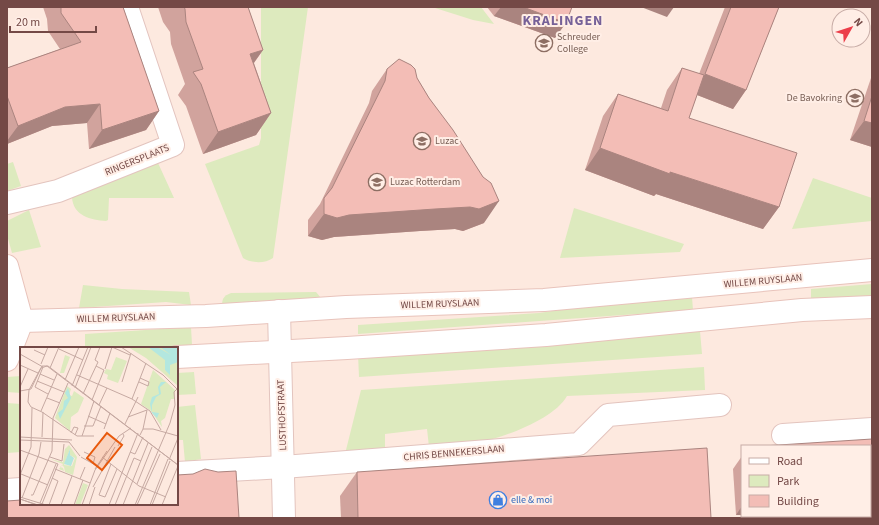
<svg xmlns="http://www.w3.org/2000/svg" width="879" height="525" font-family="'Source Sans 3',sans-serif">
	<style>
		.green { fill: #ddeabe }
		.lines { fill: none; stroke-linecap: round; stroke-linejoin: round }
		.street-casing { stroke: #e3c4be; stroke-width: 24 }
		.secondary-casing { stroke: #e8c3bb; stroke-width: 24 }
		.street { stroke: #fff; stroke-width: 22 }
		.secondary { stroke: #fff; stroke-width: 22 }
		.wall { fill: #d1a39d }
		.shaded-wall { fill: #aa847f }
		.building { fill: #f3bdb6; stroke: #aa847f }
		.labels { text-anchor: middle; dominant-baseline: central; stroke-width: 4; stroke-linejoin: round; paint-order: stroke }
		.education-label { font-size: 10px; fill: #785e54; stroke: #ffeee6; text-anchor: start }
		.street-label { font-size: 10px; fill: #744946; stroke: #ffeee6 }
		.shop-label { font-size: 10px; fill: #366cbe; stroke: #ffeee6; text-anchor: start }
		.district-label { font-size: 14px; font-weight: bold; letter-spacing: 1px; fill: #766198; stroke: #ffeee6 }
		.inset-road { fill: none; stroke: #c6a9a2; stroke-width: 1 }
		.view { fill: #e8590c; fill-opacity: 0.15; stroke: #e8590c; stroke-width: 2 }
		.inset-edge { fill: none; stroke: #744946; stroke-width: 2 }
	</style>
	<rect width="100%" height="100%" fill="#fde9df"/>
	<g class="green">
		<path d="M261 7H308L273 258C265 264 250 263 243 258L205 164 259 145 261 138Z"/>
		<polygon points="432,7 481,7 494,24 473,20"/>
		<polygon points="13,162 21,186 7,191 7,164"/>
		<path d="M158 163 174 198H109L108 220 106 221C91 220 73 216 72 197Z"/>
		<polygon points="813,178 872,198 872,221 792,229"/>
		<polygon points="574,208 684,244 680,252 560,258"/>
		<polygon points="29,210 41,247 12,253 7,235 7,221"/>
		<polygon points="872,284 872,298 811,303 811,289"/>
		<polygon points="83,285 122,289 189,292 191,305 166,302 79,308"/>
		<path d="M316 292 321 298 222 307C222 299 223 296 231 293Z"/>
		<polygon points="692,297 693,310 358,334 358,325 539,313 606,303"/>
		<polygon points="191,327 192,345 152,348 85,348 85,334"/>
		<polygon points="700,331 702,354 359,377 358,354"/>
		<path d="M704 367 705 390 567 396C554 419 507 436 482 442 465 445 446 445 429 447L427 429 385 434V452L348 454 346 450 361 390Z"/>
		<polygon points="194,372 196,394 177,395 177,373"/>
		<polygon points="21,376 21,393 7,392 7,377"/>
		<polygon points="7,403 21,404 21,452 7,453"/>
		<polygon points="195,405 201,459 185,462 183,440 177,440 177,407"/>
	</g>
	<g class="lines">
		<defs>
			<g id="street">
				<polyline points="7,203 58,191 173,145 127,7"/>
				<polyline points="279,311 284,518"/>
				<polyline points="783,435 872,429"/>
				<polyline points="177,473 283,467 579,444 608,415 720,405"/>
				<polyline points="7,490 21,489"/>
			</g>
			<g id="secondary">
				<polyline points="7,266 22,321 7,360"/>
				<polyline points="7,323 22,321 206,316 346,307 544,300 872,270"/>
				<polyline points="177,357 347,348 546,335 802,310 872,307"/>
			</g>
		</defs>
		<use href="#street" class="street-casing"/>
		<use href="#secondary" class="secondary-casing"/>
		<use href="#street" class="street"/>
		<use href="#secondary" class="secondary"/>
	</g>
	<g class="wall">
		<polygon points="43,7 123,7 159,111 146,130 89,149 87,123 52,126 7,144 7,68 60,49 48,31 47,19"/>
		<polygon points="158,7 248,7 263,50 254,63 271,113 256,135 203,154 186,106 178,95 185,84 171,44 170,32 163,22"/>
		<polygon points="487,7 572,7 555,38 494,16"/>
		<polygon points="725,7 779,7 746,90 733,109 697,95 689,118 779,207 763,229 656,194 654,196 585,170 603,116 618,94 661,108 667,90 682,68 699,74"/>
		<polygon points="387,69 417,78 429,98 483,177 484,223 463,231 455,229 420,231 334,237 322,240 308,236 308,220 320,204 369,103 372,91"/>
		<polygon points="872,75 872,147 850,140"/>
		<polygon points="742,456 742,515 736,515 733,469"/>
		<polygon points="357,472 711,518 341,518 340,496"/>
	</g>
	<g class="shaded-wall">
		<polygon points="501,7 523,7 566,23 555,38 494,16"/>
		<polygon points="641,7 674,7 667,17"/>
		<polygon points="263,50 247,72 250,54"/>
		<polygon points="705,74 746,90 733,109 692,93"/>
		<polygon points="100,104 87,123 52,126 7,144 7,141 18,126 65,107"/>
		<polygon points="159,111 146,130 89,149 102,130"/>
		<polygon points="271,113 256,135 203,154 218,132"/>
		<polygon points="864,121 872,123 872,147 850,140"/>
		<polygon points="600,148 670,172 779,207 763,229 656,194 654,196 585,170"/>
		<polygon points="499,201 484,223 463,231 455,229 420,231 334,237 322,240 308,236 324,214"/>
		<rect x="870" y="485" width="2" height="21"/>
		<polygon points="742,506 742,515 736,515"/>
	</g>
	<g class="building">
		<polygon points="61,7 123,7 159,111 102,130 100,104 65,107 18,126 7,96 7,68 81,42 61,13"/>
		<polygon points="184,7 248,7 263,50 250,54 271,113 218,132 201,84 193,72 203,69 186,22 185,9"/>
		<polygon points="523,7 572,7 566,23"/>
		<polygon points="731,7 779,7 746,90 705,74"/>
		<polygon points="399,59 411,65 415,69 417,78 429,98 453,130 483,177 491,183 499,201 479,209 470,207 435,209 349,215 337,218 324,214 324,198 332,188 385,81 387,69"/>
		<polygon points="682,68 704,75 689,118 797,153 779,207 670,172 670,174 600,148 618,94 668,111"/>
		<polygon points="872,96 872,123 864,121"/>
		<polygon points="872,439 872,485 870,485 870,446 763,446"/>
		<polygon points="707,448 711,518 358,518 357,472"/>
		<polygon points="205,469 218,472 236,471 239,518 7,518 7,501 21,500 21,504 177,504 177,475 193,474"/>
	</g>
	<defs>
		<symbol id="school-ring" viewBox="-11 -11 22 22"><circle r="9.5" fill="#ffeee6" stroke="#8d6e63" stroke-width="1.5"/><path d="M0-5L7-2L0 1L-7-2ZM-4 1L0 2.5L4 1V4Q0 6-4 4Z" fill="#8d6e63"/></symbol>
		<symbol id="shop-ring" viewBox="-11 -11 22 22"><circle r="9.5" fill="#ffeee6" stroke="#3f7fe0" stroke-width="1.5"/><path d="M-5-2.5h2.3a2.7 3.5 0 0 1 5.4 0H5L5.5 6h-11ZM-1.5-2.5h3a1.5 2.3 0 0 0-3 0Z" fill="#3f7fe0"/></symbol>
	</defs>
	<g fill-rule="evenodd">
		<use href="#school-ring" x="534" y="33" width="20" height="20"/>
		<use href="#school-ring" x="845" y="88" width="20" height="20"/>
		<use href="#school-ring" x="412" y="131" width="20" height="20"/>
		<use href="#school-ring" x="367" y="172" width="20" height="20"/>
		<use href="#shop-ring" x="488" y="490" width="20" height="20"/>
	</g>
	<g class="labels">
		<g class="education-label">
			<text x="557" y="37">Schreuder<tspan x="557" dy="12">College</tspan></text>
			<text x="842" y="98" text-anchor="end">De Bavokring</text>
			<text x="435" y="141">Luzac</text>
			<text x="390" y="182">Luzac Rotterdam</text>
		</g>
		<g class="street-label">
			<text transform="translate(137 160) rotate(-22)">RINGERSPLAATS</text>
			<text transform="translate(763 281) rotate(-5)">WILLEM RUYSLAAN</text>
			<text transform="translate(440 304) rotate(-2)">WILLEM RUYSLAAN</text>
			<text transform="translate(116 318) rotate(-2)">WILLEM RUYSLAAN</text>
			<text transform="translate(282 415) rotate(-92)">LUSTHOFSTRAAT</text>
			<text transform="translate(454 453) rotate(-5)">CHRIS BENNEKERSLAAN</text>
		</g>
		<g class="shop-label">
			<text x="511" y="500">elle &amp; moi</text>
		</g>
		<g class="district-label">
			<text x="563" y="21">KRALINGEN</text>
		</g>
	</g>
	<g transform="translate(20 347)">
		<rect width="158" height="158" fill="#fde9df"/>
		<path d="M108 0H147L158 7V39L126 11ZM45 8 50 10 44 26H40ZM96 10 107 14 98 36 87 32 88 28 84 26 86 22 91 23ZM133 23 155 43 154 52H151L145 71 141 74 142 80 131 64 121 57ZM47 39 51 42 49 48 52 49 54 44 64 51 58 65 51 70 50 84 35 71ZM49 98 57 110 53 128 45 125 44 120 42 118 40 120 43 121 44 124 39 122 43 117 30 112 43 115 45 102ZM50 102V108L55 111 52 119 44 118ZM63 136 68 138 60 158H55Z" fill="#ddeabe" fill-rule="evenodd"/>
		<path d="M128 0H137L151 8 140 0H158V15L150 18V28L145 23V13ZM141 35H146L140 40 141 47 136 50 132 58V65L139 66 137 71 132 66 130 57 132 50 139 47 138 40ZM48 41 51 51 40 72 38 66 43 62 44 54 48 51 45 46ZM50 102V108L54 111 51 119 44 117Z" fill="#b3e7df"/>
		<path class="inset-road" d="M92 0 110 8M101 0 143 28 158 43M39 2 63 13M14 3 25 8M0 7 23 20 15 40 28 47M75 13 80 0M21 17 28 0M0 18 18 26M22 19H28L158 118M22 19 9 43 8 55 11 60 22 65 57 89H74M30 21 39 0M85 22 92 0M20 27 34 33M57 28 112 52 130 64 141 83M45 33 59 0M17 34 44 45M102 35 111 6M119 35 128 39 129 35 120 31M52 39 68 0M0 40 8 22M55 41 71 0M0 44 11 42 21 21 27 19 158 118M63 47 78 15 75 13M27 51 40 56M112 52 126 16M72 53 84 23 76 19M79 58 87 41M21 64 37 27M68 69 86 77M108 70 127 63M105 77 118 50M64 79H73L81 59M84 82 90 66M123 82 127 63M51 86 54 80 58 81 55 88M120 88 123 82H133L158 89M62 89 74 54M0 90 52 93M22 90 23 65M0 93 49 95 60 109M98 99 104 89 103 87M0 103 38 117 22 157M64 105 75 110 73 117M110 105 115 107 123 90M30 110 42 114 44 97M61 110 77 119M82 110 119 139 146 150M149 113 158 91M91 117 79 148 85 150 97 122M35 122 70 136M75 122 87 104M1 127 28 138M0 128 11 100 12 61M60 132 65 120M117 137 132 100M73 140 95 100M11 148H13L32 104 33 71 48 36M0 150 26 158M2 151 19 107 21 95M0 152 17 158M0 152 18 158M20 156 36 117M29 158 38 134 32 131M41 158 52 129M54 158 63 133M62 158 75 123 99 89 111 81M69 158 75 140M89 158 118 86M95 158 114 111 121 114M103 158 128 96M115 158 150 76 155 58 154 45 157 42M117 158 140 107M130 158 148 112M132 158 150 114M142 158 158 119"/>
		<path class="view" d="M87 86 102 98 82 123 67 111Z"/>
		<rect width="158" height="158" class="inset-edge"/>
	</g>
	<rect width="879" height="525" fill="none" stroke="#744946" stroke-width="16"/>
	<rect x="741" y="445" width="130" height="72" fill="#ffeee6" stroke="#c7aca6"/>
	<rect x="749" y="458" width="20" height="6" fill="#ffffff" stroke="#c7aca6"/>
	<text x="777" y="465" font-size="12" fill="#744946">Road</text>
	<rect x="749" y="475" width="20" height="12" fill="#ddeabe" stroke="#c7aca6"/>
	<text x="777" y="485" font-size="12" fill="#744946">Park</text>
	<rect x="749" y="495" width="20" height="12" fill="#f3bdb6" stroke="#c7aca6"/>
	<text x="777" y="505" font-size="12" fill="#744946">Building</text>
	<g transform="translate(851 28) rotate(51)"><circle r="19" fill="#ffeee6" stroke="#c7aca6"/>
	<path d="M0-3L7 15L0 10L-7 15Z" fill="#ec3f4a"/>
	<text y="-6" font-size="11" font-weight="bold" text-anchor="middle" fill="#744946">N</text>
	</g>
	<path d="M10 26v6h86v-6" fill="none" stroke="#744946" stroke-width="2"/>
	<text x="16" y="26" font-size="12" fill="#744946" stroke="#ffeee6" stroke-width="3" paint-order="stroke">20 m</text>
</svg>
